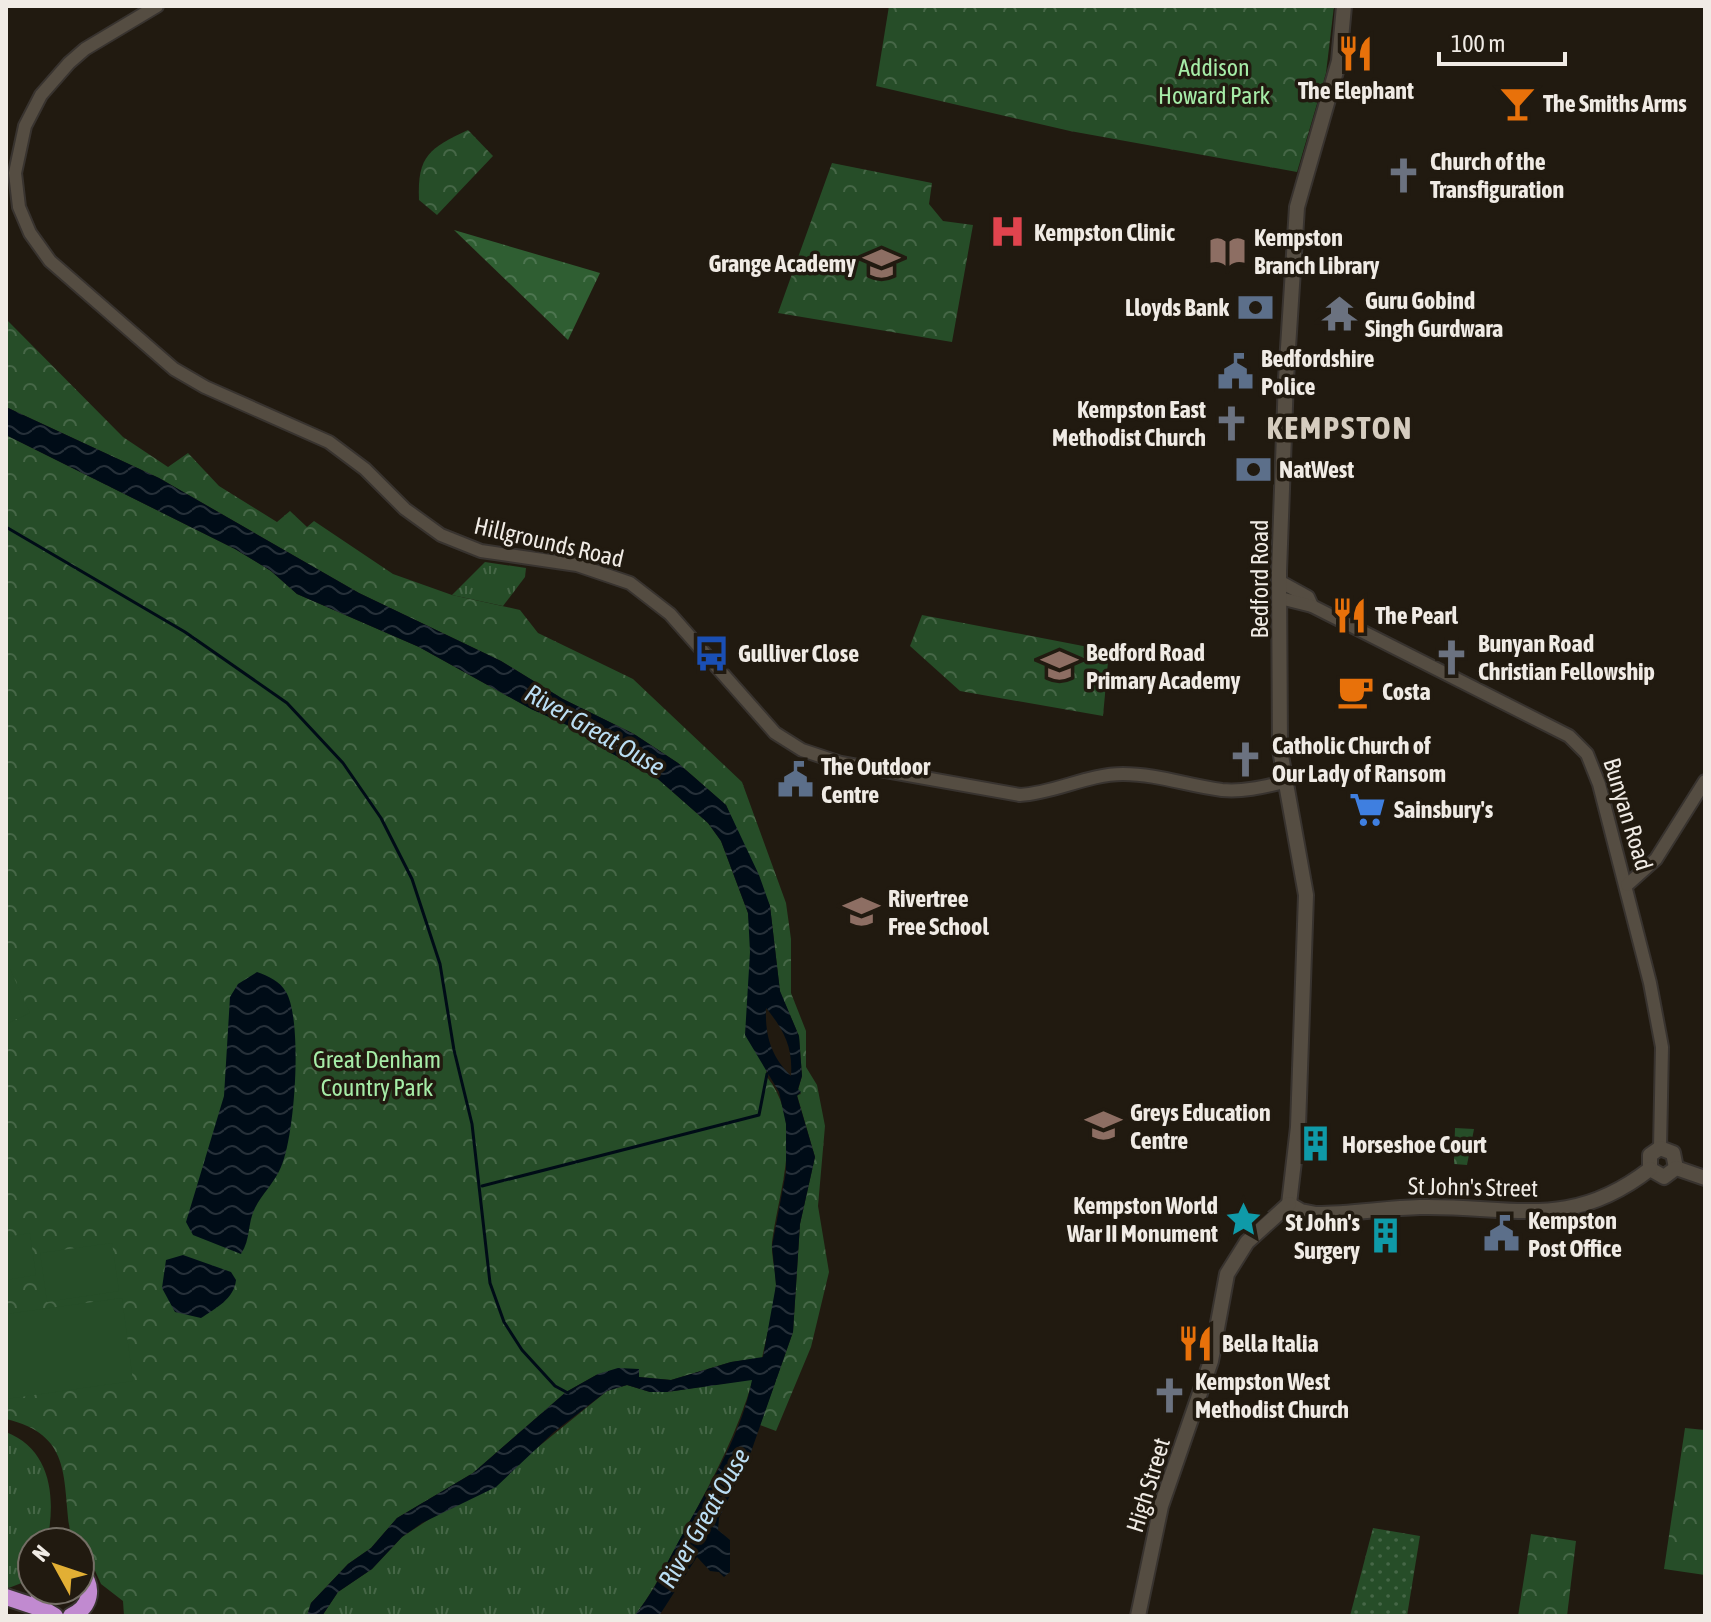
<svg xmlns="http://www.w3.org/2000/svg" width="1711" height="1622" font-family="'Asap Condensed',sans-serif">
	<style>
		.grass { fill: url(#grass-tufts) }
		.forest { fill: url(#forest-crowns) }
		.park { fill: url(#park-crowns) }
		.garden { fill: url(#garden-dots) }
		.pitch { fill: #264d28 }
		.water { fill: url(#water-waves); fill-rule: evenodd }
		.lines { fill: none; stroke-linecap: round; stroke-linejoin: round }
		.stream { stroke: #000c17; stroke-width: 3 }
		.tertiary-casing { stroke: #38332f; stroke-width: 16 }
		.secondary-casing { stroke: #38332f; stroke-width: 18 }
		.trunk-casing { stroke: #38332f; stroke-width: 20 }
		.tertiary { stroke: #554d42; stroke-width: 12 }
		.secondary { stroke: #554d42; stroke-width: 14 }
		.trunk { stroke: #c18ad0; stroke-width: 16 }
		.labels { text-anchor: middle; dominant-baseline: central; stroke-width: 7; stroke-linejoin: round; paint-order: stroke }
		.park-label { font-size: 24px; fill: #a6eca7; stroke: #211a10 }
		.poi-label { font-size: 24px; font-weight: bold; fill: #f0ebe5; stroke: #211a10; text-anchor: start }
		.street-label { font-size: 24px; fill: #f0ebe5; stroke: #211a10 }
		.water-label { font-size: 26px; font-style: italic; fill: #baddf3; stroke: #211a10 }
		.district-label { font-size: 32px; font-weight: bold; letter-spacing: 2px; fill: #d5ccbf; stroke: #211a10 }
	</style>
	<defs>
		<pattern id="grass-tufts" width="24" height="20" patternUnits="userSpaceOnUse" patternTransform="scale(2)"><rect width="24" height="20" fill="#264d28"/><path d="M3 7l-1-3M5 7V3M7 7l1-3M15 17l-1-3M17 17v-4M19 17l1-3" fill="none" stroke="#466747"/></pattern>
		<pattern id="forest-crowns" width="20" height="18" patternUnits="userSpaceOnUse" patternTransform="scale(2)"><rect width="20" height="18" fill="#2f5e32"/><path d="M2 6a3 3 0 1 1 6 0M12 15a3 3 0 1 1 6 0" fill="none" stroke="#4d7550"/></pattern>
		<pattern id="park-crowns" width="20" height="18" patternUnits="userSpaceOnUse" patternTransform="scale(2)"><rect width="20" height="18" fill="#264d28"/><path d="M2 6a3 3 0 1 1 6 0M12 15a3 3 0 1 1 6 0" fill="none" stroke="#466747"/></pattern>
		<pattern id="garden-dots" width="8" height="8" patternUnits="userSpaceOnUse" patternTransform="scale(2)"><rect width="8" height="8" fill="#264d28"/><path d="M2 2h.1M6 6h.1" fill="none" stroke="#466747" stroke-width="1.8" stroke-linecap="round"/></pattern>
		<pattern id="water-waves" width="16" height="10" patternUnits="userSpaceOnUse" patternTransform="scale(2)"><rect width="16" height="10" fill="#000c17"/><path d="M0 5q4-4 8 0t8 0" fill="none" stroke="#263039"/></pattern>
	</defs>
	<rect width="100%" height="100%" fill="#211a10"/>
	<g class="grass">
		<polygon points="485,562 526,568 525,577 503,606 452,595"/>
		<path d="M753 1379C735 1442 704 1495 673 1552 660 1575 651 1596 634 1616H322L338 1592 372 1569 402 1537 532 1452 607 1391 627 1385 650 1392H667Z"/>
		<path d="M6 1432C52 1450 56 1499 47 1542H32V1579L6 1589Z"/>
	</g>
	<polygon class="forest" points="454,230 600,273 568,340"/>
	<g class="park">
		<polygon points="889,6 1334,6 1326,73 1297,172 1070,131 876,86"/>
		<path d="M468 130 493 156 437 215 419 200C417 155 430 148 468 130Z"/>
		<polygon points="832,163 932,183 929,204 943,221 973,225 952,342 778,313"/>
		<polygon points="6,319 123,437 168,467 188,453 219,486 277,522 290,511 307,527 314,521 393,574 452,595 520,610 538,633 633,679 742,782 786,903 791,939 791,993 806,1031 806,1067 817,1085 825,1126 818,1206 829,1272 811,1347 776,1431 760,1425 793,1332 800,1224 815,1157 797,1095 801,1094 798,1090 802,1076 799,1036 780,992 770,906 726,805 678,763 634,734 563,699 501,661 359,593 159,478 6,407"/>
		<path d="M6 435 235 549 271 571 297 594 419 647 531 709 576 729 591 742 658 779 708 823 721 841 748 913 767 1077C805 1125 779 1188 772 1242 771 1257 776 1271 776 1285 774 1309 767 1334 762 1358L731 1362 671 1380 639 1377V1370L598 1374 566 1392 473 1473 397 1518 371 1548 348 1564 311 1603 307 1616H124L123 1601 101 1584 92 1564 80 1555V1542H72C60 1486 78 1436 6 1419Z"/>
		<polygon points="922,615 1109,651 1103,716 960,691 910,646"/>
		<polygon points="1455,1128 1474,1129 1467,1165 1454,1164"/>
		<polygon points="1685,1428 1705,1430 1705,1575 1664,1569"/>
		<polygon points="1531,1534 1576,1541 1567,1616 1518,1616"/>
	</g>
	<polygon class="garden" points="1373,1528 1420,1536 1407,1616 1350,1616"/>
	<g class="pitch">
		<polygon points="6,960 30,1013 6,1024"/>
		<polygon points="30,1233 36,1275 6,1280 6,1237"/>
		<polygon points="112,1243 119,1291 47,1302 40,1253"/>
		<polygon points="122,1298 133,1381 6,1399 6,1314"/>
	</g>
	<g class="water">
		<path d="M6 407 159 478 359 593 501 661 563 699 634 734 678 763 726 805 759 875 770 906 780 991 799 1036 802 1076 798 1089 801 1092 797 1096 815 1157 800 1224 793 1332 751 1452 719 1518 718 1530 730 1540V1572L724 1577 719 1572 710 1571 697 1557 659 1616H634C651 1596 661 1575 673 1552 702 1496 740 1442 752 1380L667 1392H650L627 1385 607 1391 554 1432 496 1487 422 1523 402 1537 372 1569 338 1592 322 1616H307L311 1603 348 1564 371 1548 397 1518 473 1473 566 1392 598 1374 618 1368 639 1369V1377L671 1380 731 1362 763 1357 776 1285 772 1246 786 1172V1124L779 1092 745 1035 750 952 748 913 721 841 708 823 658 779 591 742 576 729 531 709 419 647 297 594 271 571 235 549 6 435ZM766 1008C784 1030 793 1047 791 1076 771 1056 765 1036 766 1008Z"/>
		<path d="M257 972C268 976 280 981 286 992 303 1020 295 1137 281 1167 275 1182 262 1194 255 1208 247 1224 251 1239 241 1254L193 1235 186 1222 224 1096 230 997 238 984Z"/>
		<path d="M183 1255 231 1272 236 1280C234 1299 216 1308 201 1318L175 1312 162 1288 166 1260Z"/>
	</g>
	<g class="lines">
		<g class="stream">
			<polyline points="6,527 185,632 287,703 343,763 381,818 412,879 440,964 454,1050 472,1124 490,1283 504,1322 522,1350 555,1386 568,1393"/>
			<polyline points="482,1186 759,1115 767,1074"/>
		</g>
		<defs>
			<g id="tertiary">
				<path d="M157 6 85 49 69 63 41 95 25 126 15 173 19 207 30 233 50 261 174 369 205 387 329 442 365 469 405 509 441 535 481 551 577 565 630 583 670 614 775 733 802 750 841 763 1020 795C1055 793 1088 774 1123 774 1157 774 1189 786 1222 790 1243 792 1263 787 1284 782"/>
				<polyline points="1279,581 1308,597 1312,606"/>
				<polyline points="1280,598 1312,606 1569,736 1587,754 1599,784 1650,983 1662,1047 1660,1148"/>
				<polyline points="1627,885 1656,859 1705,781"/>
			</g>
			<g id="secondary">
				<polyline points="1676,1168 1705,1178"/>
				<polyline points="1650,1169 1650,1155 1660,1148 1673,1153 1676,1168"/>
				<polyline points="1650,1169 1664,1177 1676,1168"/>
				<polyline points="1289,1204 1298,1127 1306,895 1280,750 1279,572 1286,379 1297,207 1339,61 1344,6"/>
				<path d="M1289 1204 1301 1211 1316 1214C1351 1214 1385 1208 1420 1207 1512 1205 1569 1232 1650 1169"/>
				<polyline points="1138,1616 1161,1506 1211,1361 1227,1274 1247,1242 1289,1204"/>
			</g>
			<g id="trunk">
				<polyline points="37,1590 45,1610 55,1616"/>
				<polyline points="6,1597 45,1610"/>
				<path d="M71 1616C91 1607 95 1587 80 1571"/>
			</g>
		</defs>
		<use href="#tertiary" class="tertiary-casing"/>
		<use href="#secondary" class="secondary-casing"/>
		<use href="#trunk" class="trunk-casing"/>
		<use href="#tertiary" class="tertiary"/>
		<use href="#secondary" class="secondary"/>
		<use href="#trunk" class="trunk"/>
	</g>
	<defs>
		<symbol id="restaurant-bare" viewBox="-9 -9 18 18"><path d="M-5-6h1v4h1v-4h1v4h1v-4h1v5L-1.5 .5V6h-2V.5L-5-1ZM5-6V6H3V1.5H1.5Q1.5-4 5-6Z" fill="#e8710a" stroke="#211a10" stroke-width="2.5" paint-order="stroke"/></symbol>
		<symbol id="bar-bare" viewBox="-9 -9 18 18"><path d="M-6-5H6L.8 .8V4.5H3.5V6h-7V4.5H-.8V.8Z" fill="#e8710a" stroke="#211a10" stroke-width="2.5" paint-order="stroke"/></symbol>
		<symbol id="church-bare" viewBox="-9 -9 18 18"><path d="M-1.2-6h2.4v3.5h3.3v2.4h-3.3V6h-2.4V-.1h-3.3v-2.4h3.3Z" fill="#6b7280" stroke="#211a10" stroke-width="2.5" paint-order="stroke"/></symbol>
		<symbol id="hospital-bare" viewBox="-9 -9 18 18"><path d="M-5-5h3v3.5h4V-5h3V5h-3V1.5h-4V5h-3Z" fill="#e0444e" stroke="#211a10" stroke-width="2.5" paint-order="stroke"/></symbol>
		<symbol id="library-bare" viewBox="-9 -9 18 18"><path d="M-6-4Q-3-5.5-.7-3.5V5Q-3 3-6 4ZM6-4Q3-5.5 .7-3.5V5Q3 3 6 4Z" fill="#8d6e63" stroke="#211a10" stroke-width="2.5" paint-order="stroke"/></symbol>
		<symbol id="school-bare" viewBox="-9 -9 18 18"><path d="M0-5L7-2L0 1L-7-2ZM-4 1L0 2.5L4 1V4Q0 6-4 4Z" fill="#8d6e63" stroke="#211a10" stroke-width="2.5" paint-order="stroke"/></symbol>
		<symbol id="bank-bare" viewBox="-9 -9 18 18"><path d="M-6-4H6V4H-6ZM0-2.3a2.3 2.3 0 1 0 0 4.6a2.3 2.3 0 1 0 0-4.6Z" fill="#5c6f8a" stroke="#211a10" stroke-width="2.5" paint-order="stroke"/></symbol>
		<symbol id="temple-bare" viewBox="-9 -9 18 18"><path d="M0-6L5-2H3V0L6.5 2.5H4V6H1.5V3h-3V6H-4V2.5H-6.5L-3 0V-2H-5Z" fill="#6b7280" stroke="#211a10" stroke-width="2.5" paint-order="stroke"/></symbol>
		<symbol id="civic-bare" viewBox="-9 -9 18 18"><path d="M-.6-6.5H3V-4.5H.6V-3L4-1V1h2V6H-6V1h2V-1L-.6-3ZM-1.2 2.5V6h2.4V2.5Z" fill="#5c6f8a" stroke="#211a10" stroke-width="2.5" paint-order="stroke"/></symbol>
		<symbol id="bus-bare" viewBox="-9 -9 18 18"><path d="M-5-6H5V4H4V6H2V4H-2V6H-4V4H-5ZM-3.5-4V0h7V-4ZM-3.5 1.2v1.5H-2V1.2ZM2 1.2v1.5H3.5V1.2Z" fill="#1a4fb4" stroke="#211a10" stroke-width="2.5" paint-order="stroke"/></symbol>
		<symbol id="cafe-bare" viewBox="-9 -9 18 18"><path d="M-5.5-4.5H6V0H3Q3 3.5 0 3.5H-2.5Q-5.5 3.5-5.5 0ZM3-3.2v2h1.7v-2ZM-6 4.5H4V6H-6Z" fill="#e8710a" stroke="#211a10" stroke-width="2.5" paint-order="stroke"/></symbol>
		<symbol id="supermarket-bare" viewBox="-9 -9 18 18"><path d="M-6-5.5h2.5l.6 2H6L4.5 2H-2.5L-4.4-4H-6ZM-1.5 3.2a1.3 1.3 0 1 0 .1 0ZM3 3.2a1.3 1.3 0 1 0 .1 0Z" fill="#3f7fe0" stroke="#211a10" stroke-width="2.5" paint-order="stroke"/></symbol>
		<symbol id="building-bare" viewBox="-9 -9 18 18"><path d="M-4-6H4V6H1V3H-1V6H-4ZM-2.5-4.3h1.7v1.8h-1.7ZM.8-4.3h1.7v1.8H.8ZM-2.5-1h1.7V.8h-1.7ZM.8-1h1.7V.8H.8Z" fill="#0f9aa8" stroke="#211a10" stroke-width="2.5" paint-order="stroke"/></symbol>
		<symbol id="sight-bare" viewBox="-9 -9 18 18"><path d="M0-6L1.8-2.2L6-1.7L2.9 1.2L3.7 5.4L0 3.3L-3.7 5.4L-2.9 1.2L-6-1.7L-1.8-2.2Z" fill="#0f9aa8" stroke="#211a10" stroke-width="2.5" paint-order="stroke"/></symbol>
	</defs>
	<g fill-rule="evenodd">
		<use href="#restaurant-bare" x="1330" y="28" width="51" height="51"/>
		<use href="#bar-bare" x="1492" y="78" width="51" height="51"/>
		<use href="#church-bare" x="1378" y="150" width="51" height="51"/>
		<use href="#hospital-bare" x="982" y="206" width="51" height="51"/>
		<use href="#library-bare" x="1202" y="226" width="51" height="51"/>
		<use href="#school-bare" x="856" y="238" width="51" height="51"/>
		<use href="#bank-bare" x="1230" y="282" width="51" height="51"/>
		<use href="#temple-bare" x="1314" y="288" width="51" height="51"/>
		<use href="#civic-bare" x="1210" y="346" width="51" height="51"/>
		<use href="#church-bare" x="1206" y="398" width="51" height="51"/>
		<use href="#bank-bare" x="1228" y="444" width="51" height="51"/>
		<use href="#restaurant-bare" x="1324" y="590" width="51" height="51"/>
		<use href="#bus-bare" x="686" y="628" width="51" height="51"/>
		<use href="#church-bare" x="1426" y="632" width="51" height="51"/>
		<use href="#school-bare" x="1034" y="640" width="51" height="51"/>
		<use href="#cafe-bare" x="1330" y="666" width="51" height="51"/>
		<use href="#church-bare" x="1220" y="734" width="51" height="51"/>
		<use href="#civic-bare" x="770" y="754" width="51" height="51"/>
		<use href="#supermarket-bare" x="1342" y="784" width="51" height="51"/>
		<use href="#school-bare" x="836" y="886" width="51" height="51"/>
		<use href="#school-bare" x="1078" y="1100" width="51" height="51"/>
		<use href="#building-bare" x="1290" y="1118" width="51" height="51"/>
		<use href="#sight-bare" x="1218" y="1194" width="51" height="51"/>
		<use href="#civic-bare" x="1476" y="1208" width="51" height="51"/>
		<use href="#building-bare" x="1360" y="1210" width="51" height="51"/>
		<use href="#restaurant-bare" x="1170" y="1318" width="51" height="51"/>
		<use href="#church-bare" x="1144" y="1370" width="51" height="51"/>
	</g>
	<g class="labels">
		<g class="park-label">
			<text x="1214" y="67">Addison<tspan x="1214" dy="28">Howard Park</tspan></text>
			<text x="377" y="1059">Great Denham<tspan x="377" dy="28">Country Park</tspan></text>
		</g>
		<g class="poi-label">
			<text x="1356" y="90" text-anchor="middle">The Elephant</text>
			<text x="1543" y="103">The Smiths Arms</text>
			<text x="1430" y="161">Church of the<tspan x="1430" dy="28">Transfiguration</tspan></text>
			<text x="1034" y="232">Kempston Clinic</text>
			<text x="1254" y="237">Kempston<tspan x="1254" dy="28">Branch Library</tspan></text>
			<text x="856" y="263" text-anchor="end">Grange Academy</text>
			<text x="1365" y="300">Guru Gobind<tspan x="1365" dy="28">Singh Gurdwara</tspan></text>
			<text x="1229" y="307" text-anchor="end">Lloyds Bank</text>
			<text x="1261" y="358">Bedfordshire<tspan x="1261" dy="28">Police</tspan></text>
			<text x="1206" y="409" text-anchor="end">Kempston East<tspan x="1206" dy="28">Methodist Church</tspan></text>
			<text x="1279" y="469">NatWest</text>
			<text x="1375" y="615">The Pearl</text>
			<text x="1478" y="643">Bunyan Road<tspan x="1478" dy="28">Christian Fellowship</tspan></text>
			<text x="1086" y="652">Bedford Road<tspan x="1086" dy="28">Primary Academy</tspan></text>
			<text x="738" y="653">Gulliver Close</text>
			<text x="1382" y="691">Costa</text>
			<text x="1272" y="745">Catholic Church of<tspan x="1272" dy="28">Our Lady of Ransom</tspan></text>
			<text x="821" y="766">The Outdoor<tspan x="821" dy="28">Centre</tspan></text>
			<text x="1394" y="809">Sainsbury's</text>
			<text x="888" y="898">Rivertree<tspan x="888" dy="28">Free School</tspan></text>
			<text x="1130" y="1112">Greys Education<tspan x="1130" dy="28">Centre</tspan></text>
			<text x="1342" y="1144">Horseshoe Court</text>
			<text x="1218" y="1205" text-anchor="end">Kempston World<tspan x="1218" dy="28">War II Monument</tspan></text>
			<text x="1528" y="1220">Kempston<tspan x="1528" dy="28">Post Office</tspan></text>
			<text x="1360" y="1222" text-anchor="end">St John's<tspan x="1360" dy="28">Surgery</tspan></text>
			<text x="1222" y="1343">Bella Italia</text>
			<text x="1195" y="1381">Kempston West<tspan x="1195" dy="28">Methodist Church</tspan></text>
		</g>
		<g class="street-label">
			<text transform="translate(549 542) rotate(13)">Hillgrounds Road</text>
			<text transform="translate(1259 579) rotate(-90)">Bedford Road</text>
			<text transform="translate(1628 814) rotate(73)">Bunyan Road</text>
			<text transform="translate(1473 1187) rotate(1)">St John's Street</text>
			<text transform="translate(1148 1485) rotate(-73)">High Street</text>
		</g>
		<g class="water-label">
			<text transform="translate(595 730) rotate(30)">River Great Ouse</text>
			<text transform="translate(704 1518) rotate(-60)">River Great Ouse</text>
		</g>
		<g class="district-label">
			<text x="1340" y="427">KEMPSTON</text>
		</g>
	</g>
	<rect width="1711" height="1622" fill="none" stroke="#f0ebe5" stroke-width="16"/>
	<g transform="translate(56 1566) rotate(310)"><circle r="38" fill="#211a10" stroke="#746e65" stroke-width="2"/>
	<path d="M0-6L14 30L0 20L-14 30Z" fill="#e2af34"/>
	<text y="-12" font-size="22" font-weight="bold" text-anchor="middle" fill="#f0ebe5">N</text>
	</g>
	<path d="M1439 52v12h126v-12" fill="none" stroke="#f0ebe5" stroke-width="4"/>
	<text x="1451" y="52" font-size="24" fill="#f0ebe5" stroke="#211a10" stroke-width="6" paint-order="stroke">100 m</text>
</svg>
